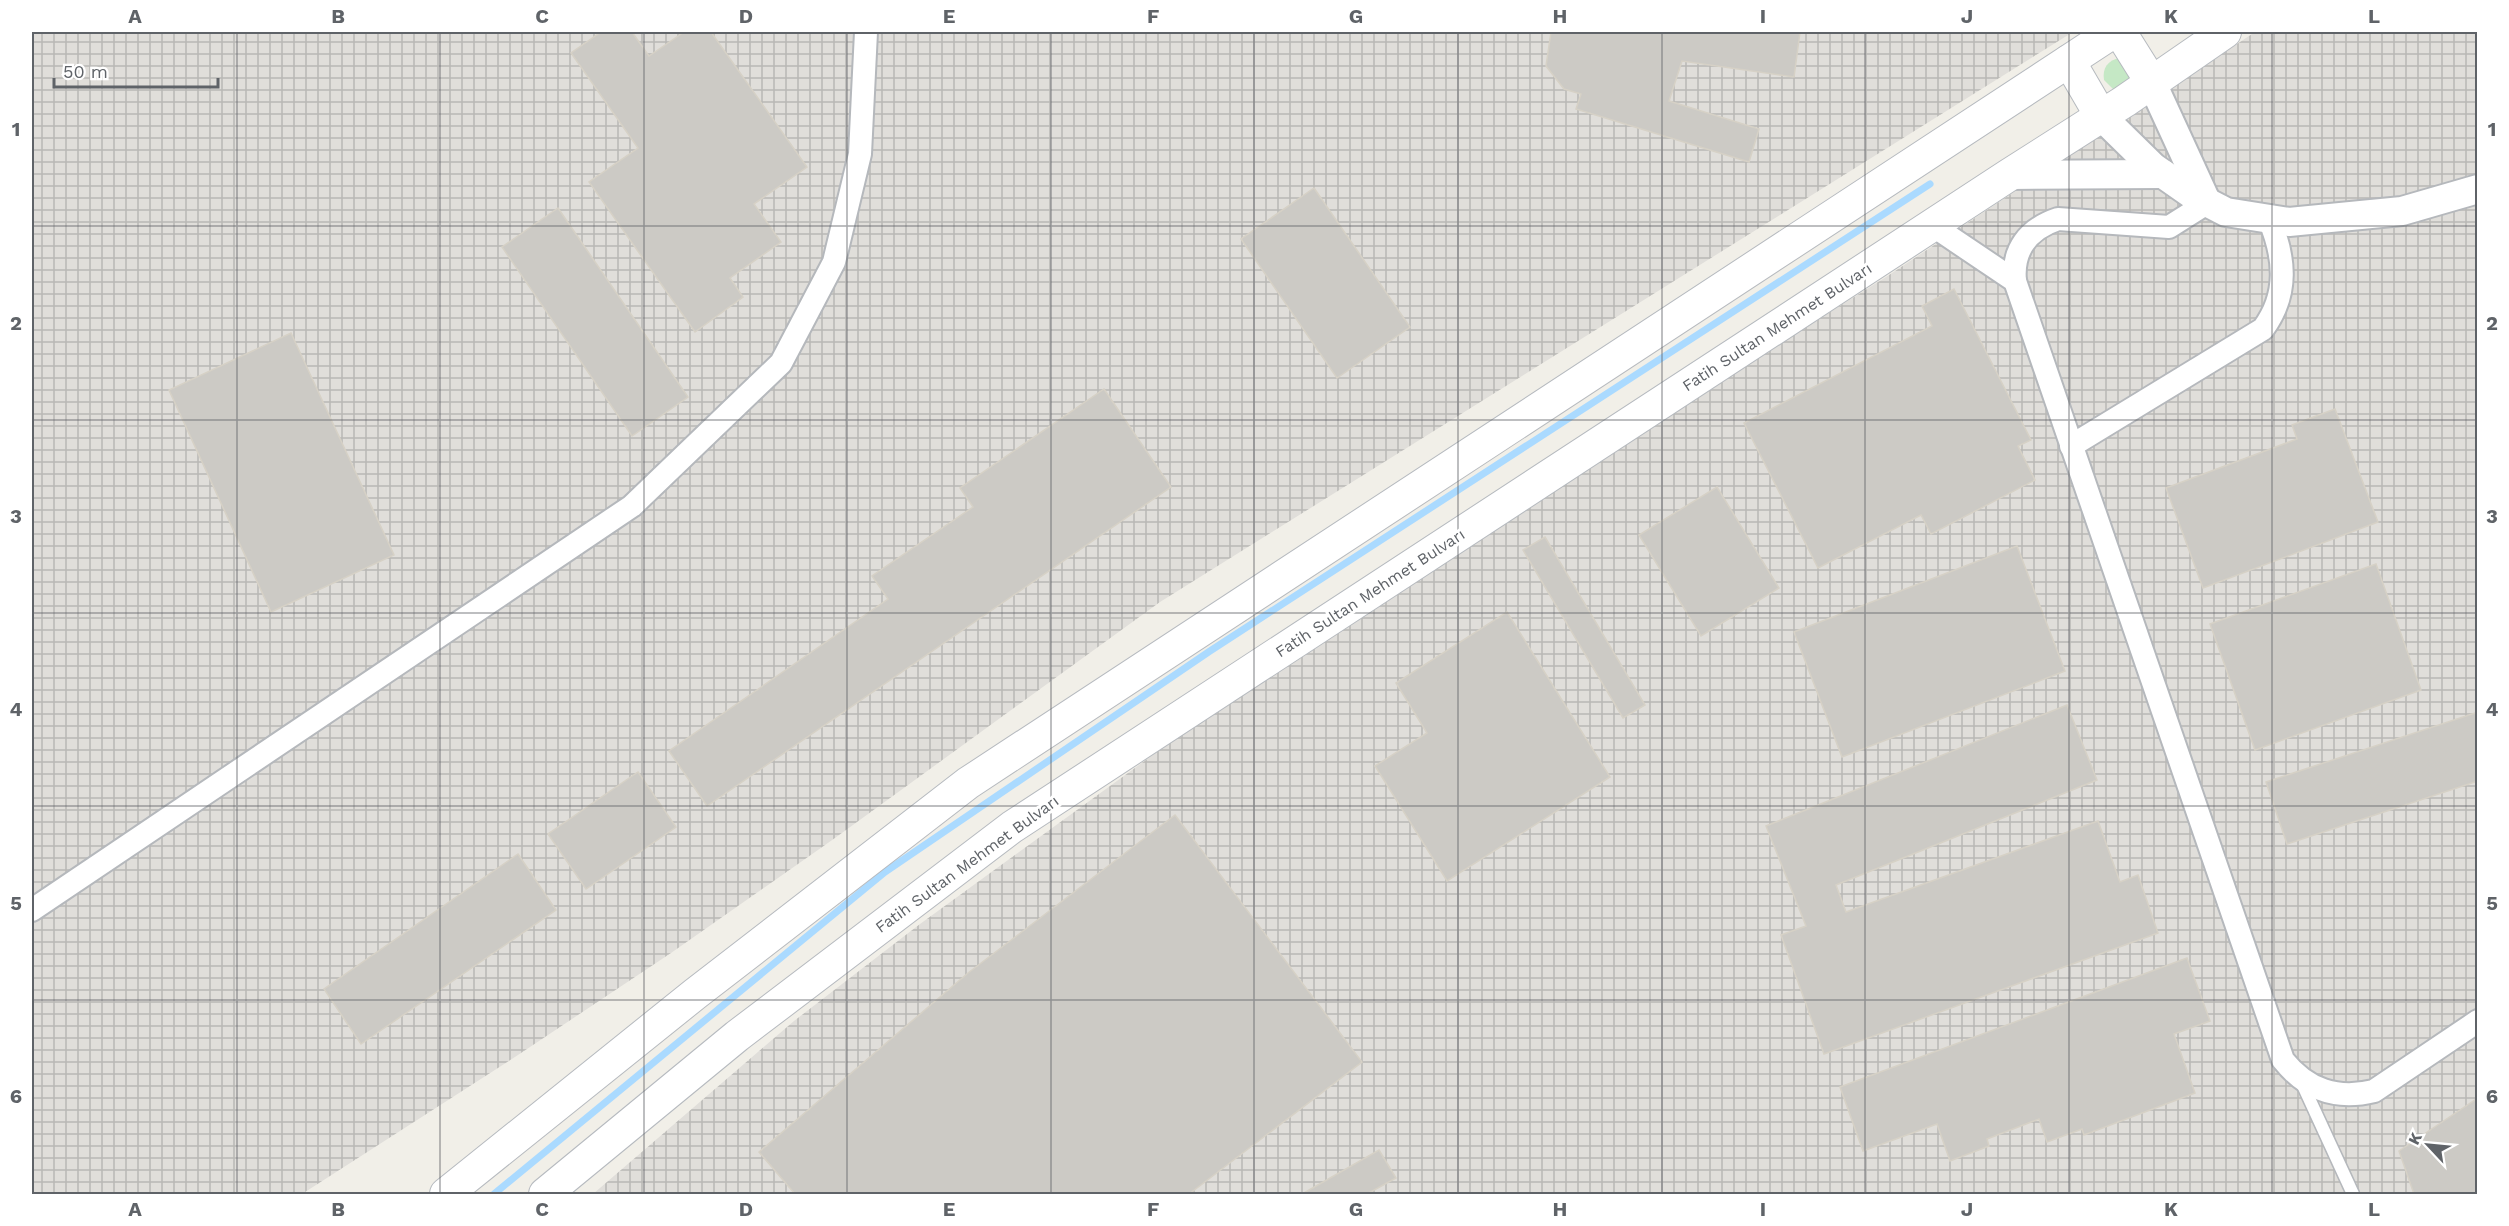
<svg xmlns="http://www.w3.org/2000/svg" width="2509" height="1226" font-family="'Work Sans',sans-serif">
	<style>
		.industrial { fill: url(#industrial-grid) }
		.grass { fill: #c5e8c5 }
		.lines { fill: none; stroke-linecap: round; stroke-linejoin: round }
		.stream { stroke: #aadaff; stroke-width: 7 }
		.building { fill: #cccac5; stroke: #d6d1c6; stroke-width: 1.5 }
		.service-casing { stroke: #b5b8bc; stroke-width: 15 }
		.minor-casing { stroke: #b5b8bc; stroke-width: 26 }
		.tertiary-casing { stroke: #b5b8bc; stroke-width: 32 }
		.secondary-casing { stroke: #b6babf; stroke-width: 34 }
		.service { stroke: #fff; stroke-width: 12 }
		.minor { stroke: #fff; stroke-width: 22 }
		.tertiary { stroke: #fff; stroke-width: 28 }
		.secondary { stroke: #fff; stroke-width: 32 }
		.grid { fill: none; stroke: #5f6368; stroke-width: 1.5; stroke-opacity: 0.55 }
		.labels { text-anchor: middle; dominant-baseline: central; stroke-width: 6; stroke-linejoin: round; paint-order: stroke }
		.street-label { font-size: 16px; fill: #5f6368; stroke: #fff }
		.neatline { fill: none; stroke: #5f6368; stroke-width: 2 }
		.grid-label { font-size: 20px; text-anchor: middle; font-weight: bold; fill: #5f6368 }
	</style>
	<defs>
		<pattern id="industrial-grid" width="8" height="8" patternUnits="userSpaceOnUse" patternTransform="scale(1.5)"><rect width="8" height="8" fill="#e0deda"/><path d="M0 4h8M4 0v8" fill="none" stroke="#b9b8b5"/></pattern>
	</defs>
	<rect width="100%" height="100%" fill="#f1efe8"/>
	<g class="industrial">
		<polygon points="32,32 2073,32 1160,602 835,838 671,953 518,1055 302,1194 32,1194"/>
		<polygon points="2255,32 2477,32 2477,1194 593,1194 794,1021 920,924 1161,749 1618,445 1886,277"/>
	</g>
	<path class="grass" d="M2120 58 2136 75 2114 90 2104 80C2102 68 2108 60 2120 58Z"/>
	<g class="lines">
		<polyline class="stream" points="494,1194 885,872 1210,651 1930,184"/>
	</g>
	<g class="building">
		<polygon points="601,32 632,32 649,56 684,32 711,32 807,167 754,204 781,242 730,278 743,297 695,332 589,182 638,148 571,53"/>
		<polygon points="1551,32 1800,32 1794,77 1682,61 1669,101 1759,129 1749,162 1576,109 1581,94 1564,89 1546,66"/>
		<polygon points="1314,188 1410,327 1337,378 1241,239"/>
		<polygon points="558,208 688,397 632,436 502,247"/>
		<polygon points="1954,289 2031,440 2018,446 2035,480 1931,534 1921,515 1818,568 1744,423 1932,326 1922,306"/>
		<polygon points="291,333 394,555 271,612 169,390"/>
		<polygon points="1104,389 1171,487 707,806 669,751 888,599 872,576 973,507 960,488"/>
		<polygon points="2335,409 2378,522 2203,588 2166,488 2297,439 2292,425"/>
		<polygon points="1717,487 1779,588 1701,636 1639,535"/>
		<polygon points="1545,537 1645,705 1623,718 1523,550"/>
		<polygon points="2017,546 2065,671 1842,757 1794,632"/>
		<polygon points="2376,564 2421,690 2255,750 2210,624"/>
		<polygon points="1507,612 1610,777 1447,881 1375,766 1427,733 1396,683"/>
		<polygon points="2067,705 2097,780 1836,885 1846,912 2098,821 2120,882 2138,875 2158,933 1824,1054 1781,935 1806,926 1766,826"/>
		<polygon points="2478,712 2478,781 2287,844 2266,782"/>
		<polygon points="638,772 676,827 586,889 548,834"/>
		<polygon points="1175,815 1362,1062 1189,1194 795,1194 759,1152 968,973"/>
		<polygon points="518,854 556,910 361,1044 324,989"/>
		<polygon points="2187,958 2210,1021 2174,1034 2195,1093 2084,1135 2082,1129 2047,1142 2039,1119 1987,1139 1989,1146 1950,1161 1937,1124 1863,1151 1840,1087"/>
		<polygon points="2478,1098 2478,1194 2414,1194 2399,1151"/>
		<polygon points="1379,1150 1396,1178 1367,1194 1302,1194"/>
	</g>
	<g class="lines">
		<defs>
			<polyline id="service" points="2301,1081 2353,1194"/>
			<g id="minor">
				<path d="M1932 225 2015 281 2283 1060C2307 1090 2337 1100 2374 1091L2478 1021"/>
				<path d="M2015 281C2012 250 2028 229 2058 219L2169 227 2207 203"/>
				<path d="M2071 446 2263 329C2289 294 2285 257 2269 219"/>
				<polyline points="32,910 632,506 781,363 834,262 860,154 866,32"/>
			</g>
			<g id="tertiary">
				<polyline points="2152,83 2207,203"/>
				<polyline points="2101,116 2153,167 2193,195 2226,212 2289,222 2402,211 2478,189"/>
				<polyline points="2009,175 2163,174"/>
			</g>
			<g id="secondary">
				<polyline points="2120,32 2152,83"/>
				<polyline points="2069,61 2101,116"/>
				<polyline points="446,1194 695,994 968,783 2113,32"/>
				<polyline points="545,1194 737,1036 1012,827 2009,175 2125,101 2225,32"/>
			</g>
		</defs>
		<use href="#service" class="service-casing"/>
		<use href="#minor" class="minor-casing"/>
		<use href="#tertiary" class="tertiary-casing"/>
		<use href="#secondary" class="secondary-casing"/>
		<use href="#service" class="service"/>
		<use href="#minor" class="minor"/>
		<use href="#tertiary" class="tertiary"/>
		<use href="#secondary" class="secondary"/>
	</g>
	<path class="grid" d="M237 32V1194M440 32V1194M644 32V1194M847 32V1194M1051 32V1194M1254 32V1194M1458 32V1194M1662 32V1194M1865 32V1194M2069 32V1194M2272 32V1194M32 226H2478M32 420H2478M32 613H2478M32 806H2478M32 1000H2478"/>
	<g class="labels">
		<g class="street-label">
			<text transform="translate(1777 327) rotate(-33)">Fatih Sultan Mehmet Bulvarı</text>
			<text transform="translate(1370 593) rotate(-33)">Fatih Sultan Mehmet Bulvarı</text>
			<text transform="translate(967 864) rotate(-36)">Fatih Sultan Mehmet Bulvarı</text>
		</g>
	</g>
	<rect width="2509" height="1226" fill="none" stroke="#ffffff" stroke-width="66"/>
	<g transform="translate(2428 1145) rotate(296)" stroke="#ffffff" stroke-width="4.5" paint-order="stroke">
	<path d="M0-4.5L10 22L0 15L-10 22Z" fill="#5f6368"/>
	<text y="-9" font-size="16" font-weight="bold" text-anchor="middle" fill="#5f6368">K</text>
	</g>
	<path d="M54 78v9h164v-9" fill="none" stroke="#5f6368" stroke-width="3"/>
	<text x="63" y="78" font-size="18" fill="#5f6368" stroke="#ffffff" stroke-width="4.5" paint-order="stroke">50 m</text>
	<rect x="33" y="33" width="2443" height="1160" class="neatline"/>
	<g class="grid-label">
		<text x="135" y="23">A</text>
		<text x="338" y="23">B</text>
		<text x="542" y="23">C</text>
		<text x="746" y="23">D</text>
		<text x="949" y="23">E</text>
		<text x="1153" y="23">F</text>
		<text x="1356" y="23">G</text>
		<text x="1560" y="23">H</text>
		<text x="1763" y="23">I</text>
		<text x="1967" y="23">J</text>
		<text x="2171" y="23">K</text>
		<text x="2374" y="23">L</text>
		<text x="16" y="136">1</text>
		<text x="2492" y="136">1</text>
		<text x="16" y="330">2</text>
		<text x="2492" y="330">2</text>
		<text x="16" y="523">3</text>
		<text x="2492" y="523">3</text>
		<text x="16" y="716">4</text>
		<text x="2492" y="716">4</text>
		<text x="16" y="910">5</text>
		<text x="2492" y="910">5</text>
		<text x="16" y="1103">6</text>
		<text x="2492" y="1103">6</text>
		<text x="135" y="1216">A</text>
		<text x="338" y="1216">B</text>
		<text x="542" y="1216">C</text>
		<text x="746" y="1216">D</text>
		<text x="949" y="1216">E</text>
		<text x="1153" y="1216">F</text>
		<text x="1356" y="1216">G</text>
		<text x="1560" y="1216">H</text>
		<text x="1763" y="1216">I</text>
		<text x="1967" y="1216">J</text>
		<text x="2171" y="1216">K</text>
		<text x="2374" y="1216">L</text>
	</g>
</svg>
